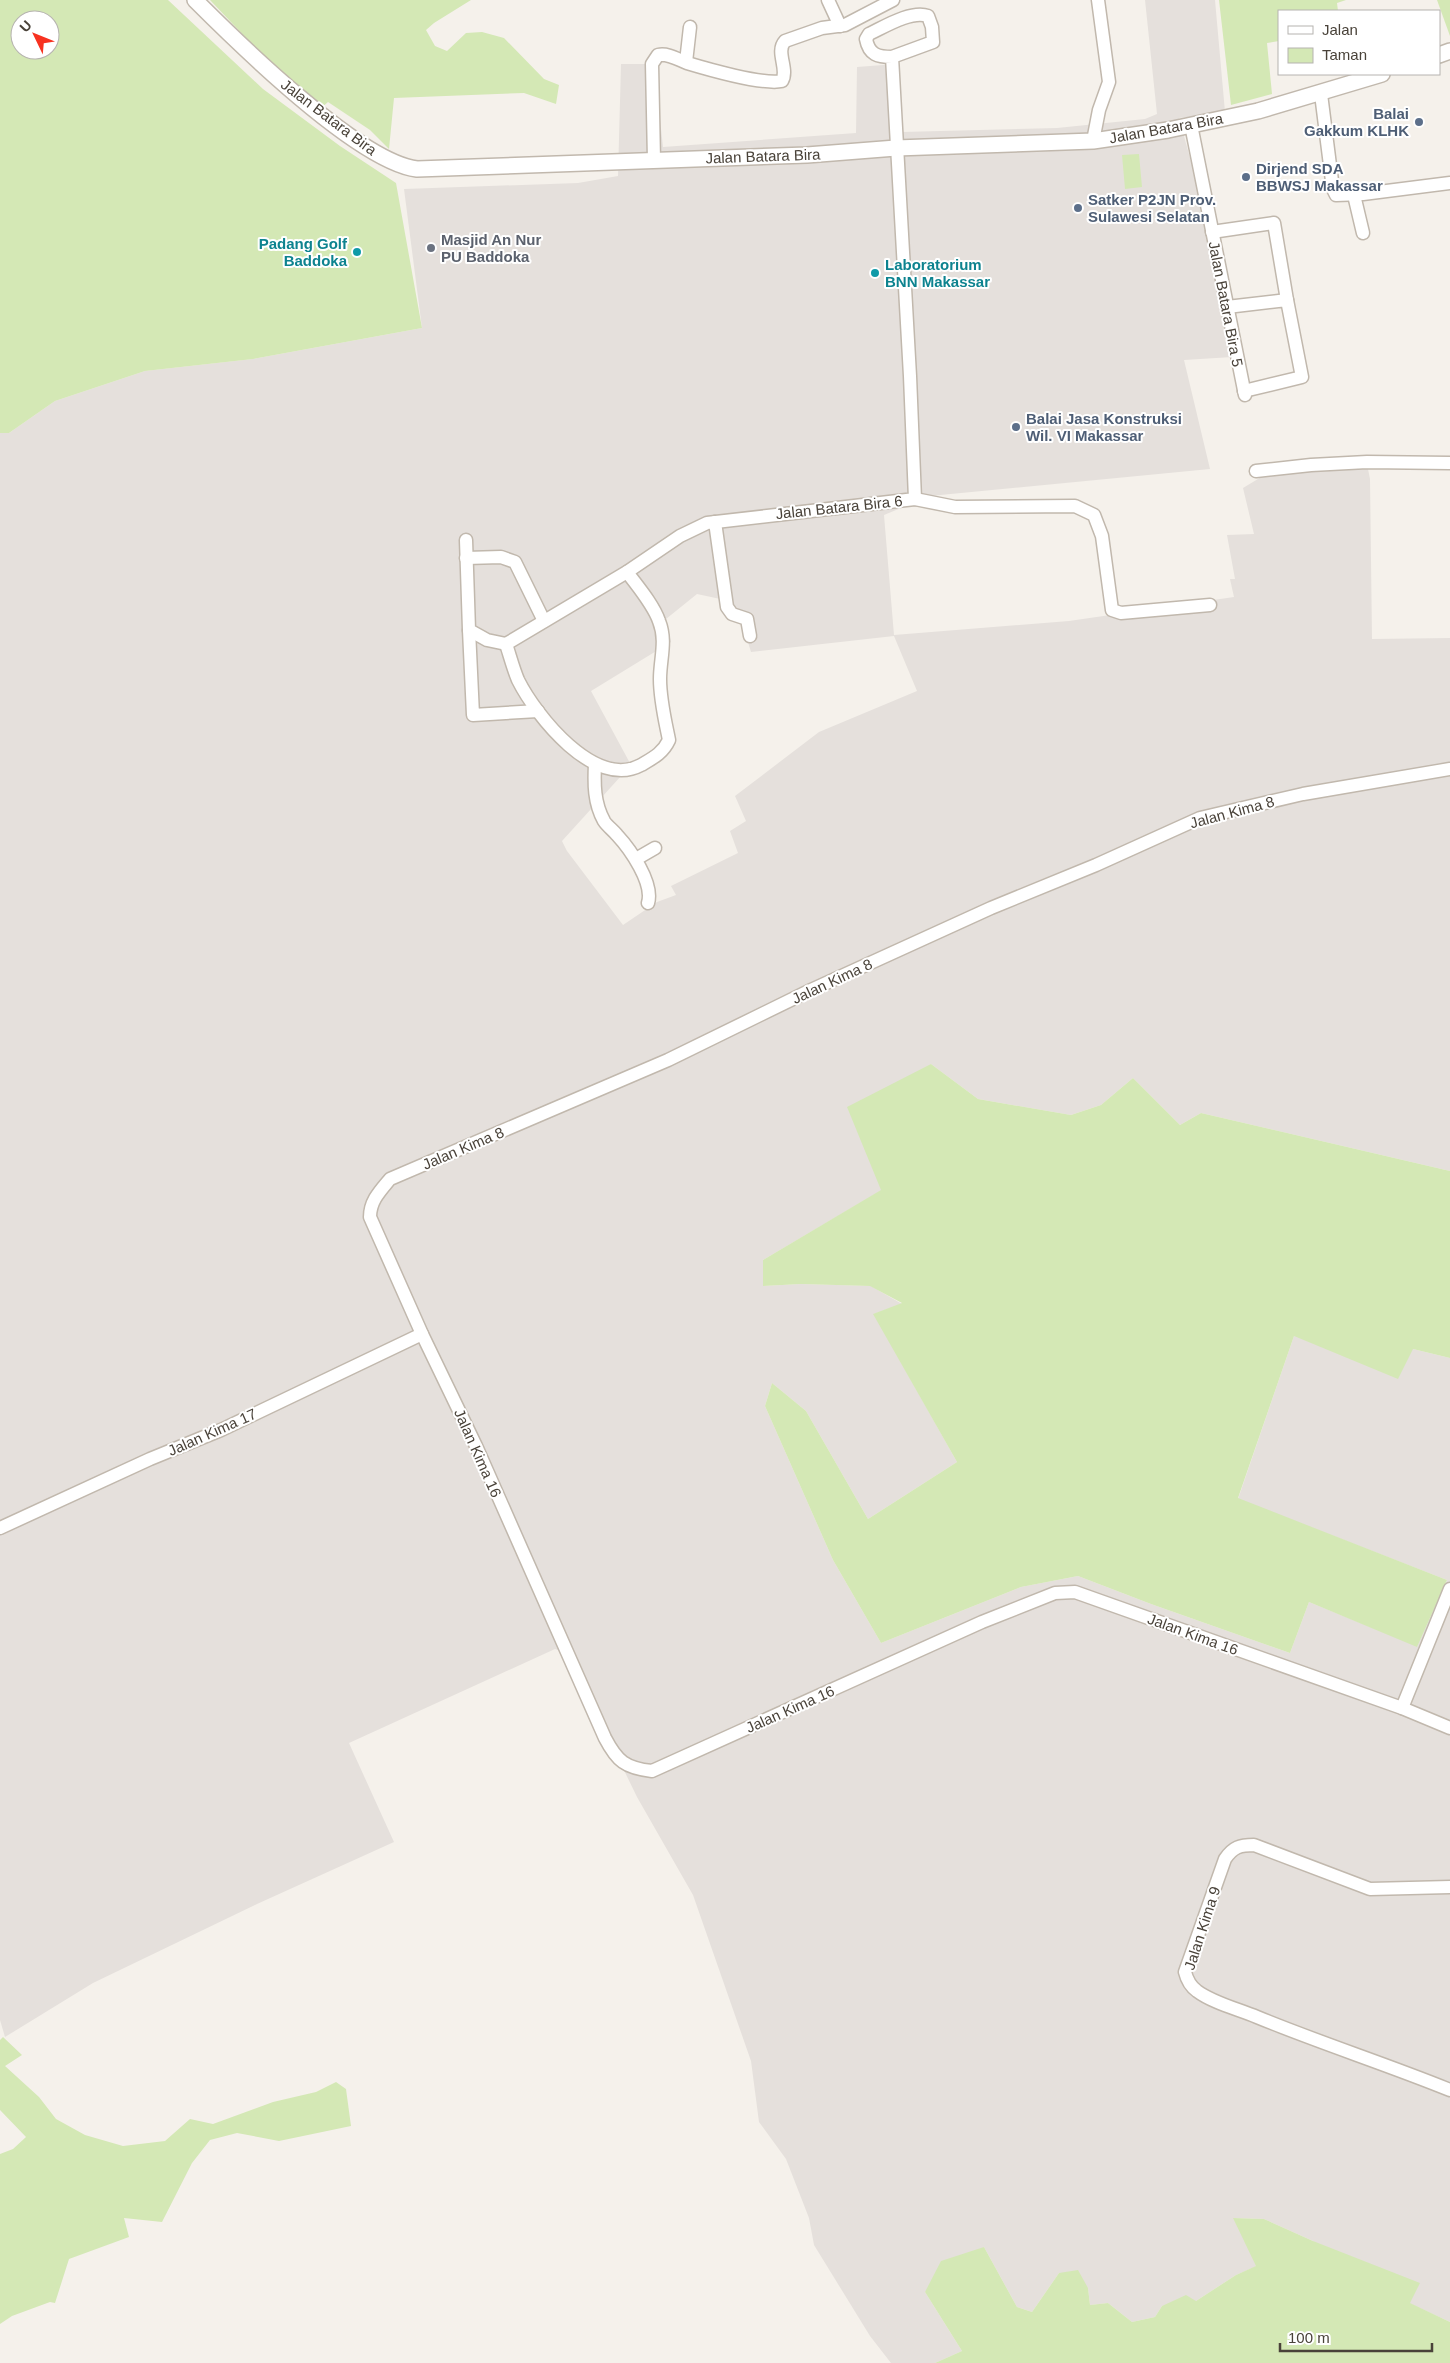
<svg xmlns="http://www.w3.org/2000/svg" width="1450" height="2363" font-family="Helvetica,sans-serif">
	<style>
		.industrial { fill: #e5e0dc; fill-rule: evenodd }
		.green { fill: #d4e8b5; fill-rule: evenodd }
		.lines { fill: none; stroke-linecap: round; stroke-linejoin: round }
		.minor-casing { stroke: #c1b8ad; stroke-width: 15 }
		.tertiary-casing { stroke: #c1b8ad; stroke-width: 18 }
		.minor { stroke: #fff; stroke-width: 12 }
		.tertiary { stroke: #fff; stroke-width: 15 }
		.service-dot { fill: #5c6f8a; stroke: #fff; stroke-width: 2 }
		.worship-dot { fill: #6b7280; stroke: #fff; stroke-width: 2 }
		.culture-dot { fill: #0f9aa8; stroke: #fff; stroke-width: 2 }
		.labels { text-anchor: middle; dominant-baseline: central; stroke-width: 4; stroke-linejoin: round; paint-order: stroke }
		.service-label { font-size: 15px; font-weight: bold; fill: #4e5e75; stroke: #fff; text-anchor: start }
		.street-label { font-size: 15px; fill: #494239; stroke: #fff }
		.worship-label { font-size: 15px; font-weight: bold; fill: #5b616d; stroke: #fff; text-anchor: start }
		.culture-label { font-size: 15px; font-weight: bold; fill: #0d838f; stroke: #fff; text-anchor: end }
	</style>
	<rect width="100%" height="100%" fill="#f5f1eb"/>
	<path class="industrial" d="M1145 0H1215L1225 112 1179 118 1192 165 1232 357 1184 360 1210 469 930 496 884 515 894 635 1069 621 1234 597 1230 579H1235L1227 535 1254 534 1243 488 1273 470 1367 464 1370 479 1372 639 1450 638V1171L1201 1113 1180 1125 1133 1078 1101 1105 1071 1115 978 1099 931 1064 882 1190 763 1260V1286L801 1284 871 1286 902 1304 874 1314 957 1462 868 1519 806 1411 772 1383 765 1406 833 1560 881 1643 1021 1587 1078 1576 1151 1604 1290 1653 1309 1602 1417 1646 1447 1580 1238 1499 1294 1336 1413 1349 1450 1358V2322L1409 2303 1313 2241 1264 2219 1234 2218 1257 2266 1236 2275 1196 2301 1162 2306 1155 2317 1132 2322 1108 2303 1090 2305 1088 2288 1059 2273 1032 2312 1017 2307 984 2247 925 2292 962 2351 935 2363H891L870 2336 814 2245 809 2218 786 2159 759 2122 751 2061 693 1895 637 1797 567 1653 555 1649 349 1743 394 1842 257 1904 93 1983 5 2037 0 2020V433H9L55 401 145 371 253 359 422 328 404 189 578 183 618 176 621 64H654L663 147 856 133 857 67 896 64 902 132 1057 128 1145 119 1157 114ZM697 594 725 600 741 619 751 652 894 636 917 691 819 732 735 796 746 821 730 831 738 853 671 886 676 895 657 902 623 925 567 851 562 841 631 765 591 691 671 642 666 619Z"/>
	<g class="green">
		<path d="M0 0H168L263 89 340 146 396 183 422 328 253 359 145 371 55 401 9 433H0ZM20 20H50V50H20Z"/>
		<polygon points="210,0 471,0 434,23 426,30 435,46 447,51 466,33 482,32 504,38 544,79 559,85 556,104 524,93 394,98 389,149 370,130 328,102 318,111 305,100"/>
		<polygon points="1219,0 1346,0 1337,3 1338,11 1279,11 1279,41 1267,43 1272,94 1231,105"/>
		<polygon points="1437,0 1450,0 1450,36"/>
		<polygon points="1139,154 1142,187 1125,189 1122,155"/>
		<polygon points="931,1064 978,1099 1071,1115 1101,1105 1133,1078 1180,1125 1201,1113 1450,1171 1450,1358 1413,1349 1398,1379 1294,1336 1238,1498 1447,1580 1417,1647 1309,1602 1290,1653 1151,1604 1078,1576 1021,1587 881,1643 833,1560 765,1406 772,1383 806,1411 868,1519 957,1462 873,1314 902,1303 870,1286 801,1284 763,1286 763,1260 881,1190 847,1107"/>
		<polygon points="3,2037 22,2055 5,2066 39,2097 56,2119 85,2135 123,2146 165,2141 190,2119 213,2124 273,2102 316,2092 336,2082 346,2089 351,2126 279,2141 237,2133 210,2140 192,2163 162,2222 124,2218 129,2237 69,2259 55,2303 50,2302 12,2316 0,2324 0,2154 13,2149 26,2137 0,2110 0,2040"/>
		<polygon points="1233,2218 1264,2219 1313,2241 1420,2283 1410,2303 1450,2322 1450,2363 935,2363 962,2351 925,2292 941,2261 984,2247 1017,2307 1032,2312 1059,2273 1078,2270 1088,2288 1090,2305 1108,2303 1132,2322 1155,2317 1162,2306 1186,2295 1196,2301 1236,2275 1256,2266"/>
	</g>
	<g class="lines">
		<defs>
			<g id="minor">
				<polyline points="828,0 840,26"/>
				<polyline points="686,62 690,27"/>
				<polyline points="1321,94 1333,189 1336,195 1363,194 1450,183"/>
				<polyline points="1191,125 1245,395"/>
				<polyline points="1093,141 1099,110 1109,82 1098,0"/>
				<path d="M654 160 652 64 658 55C668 53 677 59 687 63 707 69 763 85 782 81 789 69 775 52 785 41L822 28 845 25 893 0"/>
				<polyline points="1354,195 1363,233"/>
				<polyline points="1212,232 1274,223 1287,300"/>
				<polyline points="1227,307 1287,300 1302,377 1244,391"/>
				<polyline points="1256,471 1311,465 1367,462 1450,463"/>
				<polyline points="915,499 955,507 1075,506 1094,515 1102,536 1112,610 1121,613 1210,605"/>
				<polyline points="715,522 727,607 732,614 747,619 750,636"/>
				<polyline points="466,540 469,630 487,640 506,644"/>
				<polyline points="466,558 501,557 515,562 544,621"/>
				<polyline points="469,630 473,715 538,711"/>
				<path d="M506 644 627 572 680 536 707 523 915 499 910 376 892 57C878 57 869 55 866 39L869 34C884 27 911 10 928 16L932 27 933 42 892 57"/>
				<path d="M506 644C510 656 513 668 518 680 536 716 595 790 641 765 653 758 663 753 669 740 665 720 660 700 660 679 660 659 667 641 659 621 653 604 638 587 627 572"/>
				<path d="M595 764C594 784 594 803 604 821 607 826 613 830 617 835 630 849 654 883 648 903"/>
				<path d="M1450 769 1303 794 1200 818 1096 865 991 908 811 990 668 1060 390 1179C380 1191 370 1201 370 1217L422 1334 476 1446 605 1738C617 1761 625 1768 652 1771L982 1622 1055 1593 1075 1592 1402 1708 1450 1728"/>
				<polyline points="636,859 655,848"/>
				<polyline points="0,1528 150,1459 221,1430 422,1334"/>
				<polyline points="1402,1708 1450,1589"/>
				<path d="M1450 1887 1370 1889 1254 1845C1240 1845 1233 1847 1225 1859L1185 1972C1187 1980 1190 1986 1197 1991 1213 2003 1238 2009 1257 2017 1320 2043 1386 2064 1450 2090"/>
			</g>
			<g id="tertiary">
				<path d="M195 0C238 43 359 162 417 169L807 155 896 148 1093 141 1168 130 1258 111 1382 74"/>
				<polyline points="1439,55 1450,51"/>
			</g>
		</defs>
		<use href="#minor" class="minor-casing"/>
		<use href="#tertiary" class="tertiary-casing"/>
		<use href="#minor" class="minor"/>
		<use href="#tertiary" class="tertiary"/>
	</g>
	<g class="service-dot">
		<circle cx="1419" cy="122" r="5"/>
		<circle cx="1246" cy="177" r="5"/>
		<circle cx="1078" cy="208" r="5"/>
		<circle cx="1016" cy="427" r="5"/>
	</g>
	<circle class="worship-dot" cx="431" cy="248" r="5"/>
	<g class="culture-dot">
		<circle cx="357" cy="252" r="5"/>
		<circle cx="875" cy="273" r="5"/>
	</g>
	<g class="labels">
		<g class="service-label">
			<text x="1409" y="113" text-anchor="end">Balai<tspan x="1409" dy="17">Gakkum KLHK</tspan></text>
			<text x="1256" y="168">Dirjend SDA<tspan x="1256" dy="17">BBWSJ Makassar</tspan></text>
			<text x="1088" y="199">Satker P2JN Prov.<tspan x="1088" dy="17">Sulawesi Selatan</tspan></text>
			<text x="1026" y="418">Balai Jasa Konstruksi<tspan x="1026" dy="17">Wil. VI Makassar</tspan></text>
		</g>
		<g class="street-label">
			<text transform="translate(329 117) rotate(37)">Jalan Batara Bira</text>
			<text transform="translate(1166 128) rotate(-10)">Jalan Batara Bira</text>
			<text transform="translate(763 156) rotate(-2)">Jalan Batara Bira</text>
			<text transform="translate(1226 304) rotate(79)">Jalan Batara Bira 5</text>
			<text transform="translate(839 507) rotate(-6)">Jalan Batara Bira 6</text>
			<text transform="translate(1232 812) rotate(-15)">Jalan Kima 8</text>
			<text transform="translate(832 981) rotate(-25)">Jalan Kima 8</text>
			<text transform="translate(463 1148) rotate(-23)">Jalan Kima 8</text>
			<text transform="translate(212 1432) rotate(-24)">Jalan Kima 17</text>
			<text transform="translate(478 1453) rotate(66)">Jalan Kima 16</text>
			<text transform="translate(1193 1634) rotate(20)">Jalan Kima 16</text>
			<text transform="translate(790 1709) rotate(-24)">Jalan Kima 16</text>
			<text transform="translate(1202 1928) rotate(-72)">Jalan Kima 9</text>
		</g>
		<g class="worship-label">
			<text x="441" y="239">Masjid An Nur<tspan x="441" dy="17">PU Baddoka</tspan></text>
		</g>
		<g class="culture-label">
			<text x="347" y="243">Padang Golf<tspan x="347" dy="17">Baddoka</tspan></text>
			<text x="885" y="264" text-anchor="start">Laboratorium<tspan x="885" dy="17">BNN Makassar</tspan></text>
		</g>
	</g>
	<rect x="1278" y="10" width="162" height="65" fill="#ffffff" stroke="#b6b3b0"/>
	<rect x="1288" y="26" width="25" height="8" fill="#ffffff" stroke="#b6b3b0"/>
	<text x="1322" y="35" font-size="15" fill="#494239">Jalan</text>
	<rect x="1288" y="48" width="25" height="15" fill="#d4e8b5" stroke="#b6b3b0"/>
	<text x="1322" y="60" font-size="15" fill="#494239">Taman</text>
	<g transform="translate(35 35) rotate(313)"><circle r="24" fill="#ffffff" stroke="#b6b3b0"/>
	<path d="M0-4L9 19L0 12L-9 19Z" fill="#f73220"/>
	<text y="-8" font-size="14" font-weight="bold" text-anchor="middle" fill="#494239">U</text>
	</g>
	<path d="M1280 2343v8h152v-8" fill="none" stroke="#494239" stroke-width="2.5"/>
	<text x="1288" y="2343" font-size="15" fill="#494239" stroke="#ffffff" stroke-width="4" paint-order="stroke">100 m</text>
</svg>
